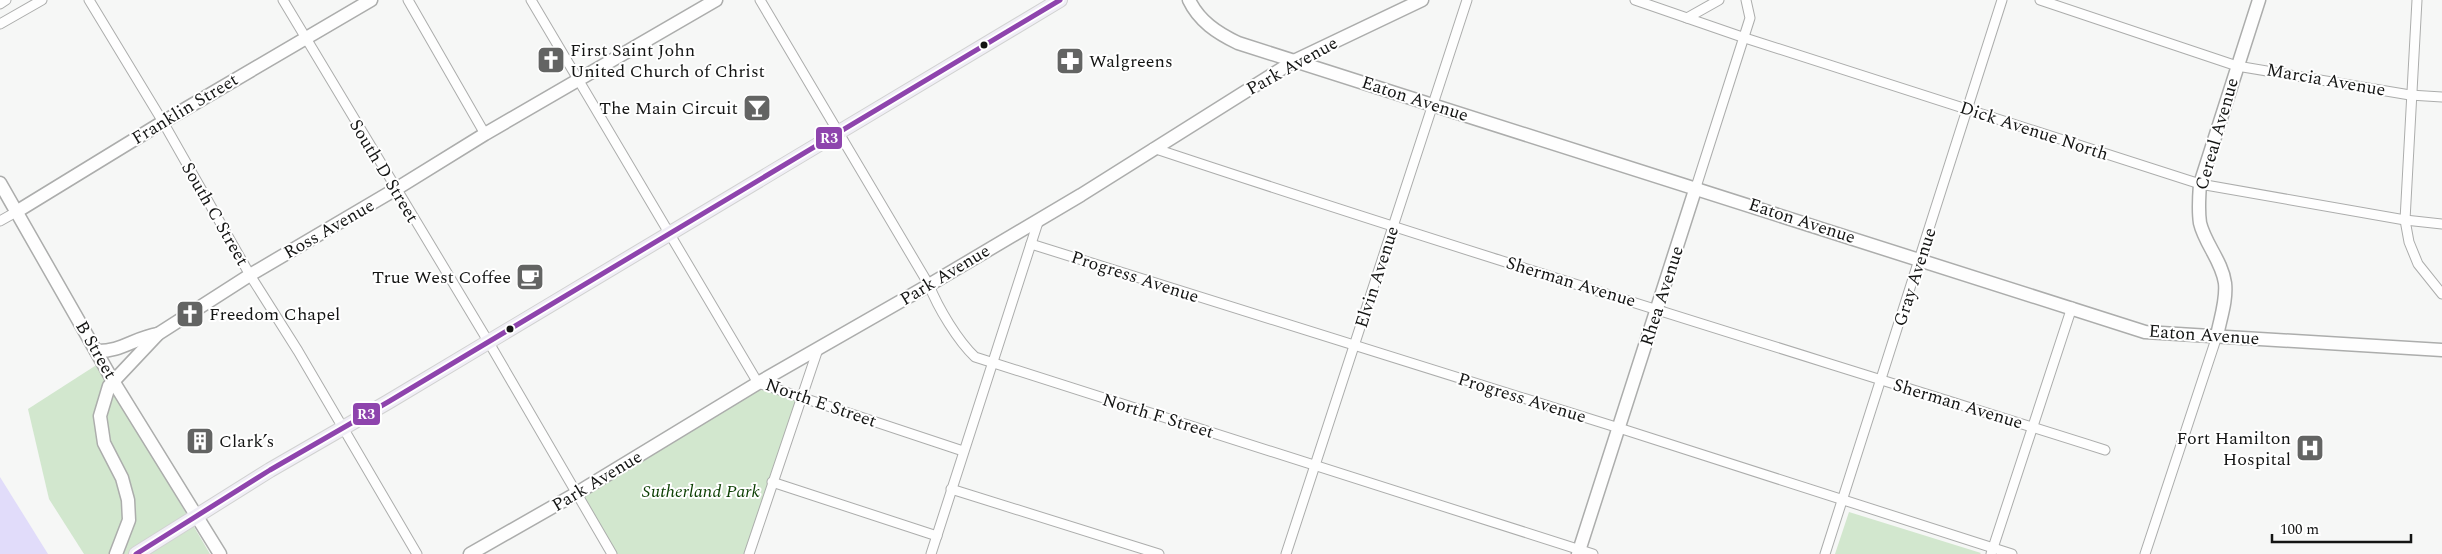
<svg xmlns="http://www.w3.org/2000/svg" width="2442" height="554" font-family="Spectral,serif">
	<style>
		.green { fill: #d2e7ce }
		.water { fill: #e1dcfa }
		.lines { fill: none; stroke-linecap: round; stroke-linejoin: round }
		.street-casing { stroke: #acadac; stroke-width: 11 }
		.secondary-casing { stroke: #acadac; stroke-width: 15 }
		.primary-casing { stroke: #d1d2d1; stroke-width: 16 }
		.street { stroke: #fefefe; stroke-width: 9 }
		.secondary { stroke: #fefefe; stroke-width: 12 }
		.primary { stroke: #f0eef6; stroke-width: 14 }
		.bus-1-casing { stroke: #fff; stroke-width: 9 }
		.bus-1 { stroke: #8e44ad; stroke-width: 5 }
		.bus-dot { fill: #141514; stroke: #fff; stroke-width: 2 }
		.labels { text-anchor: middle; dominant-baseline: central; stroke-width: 4; stroke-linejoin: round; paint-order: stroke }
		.poi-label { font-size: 18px; fill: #141514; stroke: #fff; text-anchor: start }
		.street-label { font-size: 18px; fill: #141514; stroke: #fff }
		.park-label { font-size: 18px; font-style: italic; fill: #0b3f02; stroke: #fff }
		.line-badge { stroke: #fff; stroke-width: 2 }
		.badge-label { font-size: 14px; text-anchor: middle; font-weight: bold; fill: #fff }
	</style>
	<rect width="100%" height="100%" fill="#f6f7f6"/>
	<g class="green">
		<polygon points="98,364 210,554 84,554 49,499 28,409"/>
		<polygon points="758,383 801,398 749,554 612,554 577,493"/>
		<polygon points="1849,512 1981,553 1980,554 1835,554"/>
	</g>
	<polygon class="water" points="0,477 48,554 0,554"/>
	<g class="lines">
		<defs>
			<g id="street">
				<polyline points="89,0 163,122 250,275 298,351 417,554"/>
				<polyline points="283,0 488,341 612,554"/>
				<polyline points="408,0 485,134"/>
				<polyline points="531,0 758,383 963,451"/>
				<path d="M760 0 929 285C938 308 958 341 975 357L1593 554"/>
				<polyline points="1635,0 1745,38 2200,184 2405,220 2442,224"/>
				<polyline points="2040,0 2237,66 2410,95 2442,97"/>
				<polyline points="2417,0 2405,220 2409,242 2418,264 2442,294"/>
				<polyline points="0,4 6,0"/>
				<polyline points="1687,18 1719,0"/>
				<polyline points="0,24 42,0"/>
				<path d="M1153 148C1469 253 1788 350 2105 450"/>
				<polyline points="1696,187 1750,18 1746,0"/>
				<polyline points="0,221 16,212"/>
				<polyline points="1031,244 1619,428 2012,554"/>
				<polyline points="772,482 937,536"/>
				<polyline points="951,489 1159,554"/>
				<polyline points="749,554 818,349"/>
				<polyline points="931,554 1039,219"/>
				<polyline points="1286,554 1467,0"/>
				<polyline points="1825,554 2002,0"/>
				<polyline points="1991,554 2072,307"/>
				<polyline points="2145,554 2217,336"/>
			</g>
			<g id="secondary">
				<path d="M1189 0C1199 21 1217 33 1238 43L2145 332 2442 350"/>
				<polyline points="0,183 113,381 220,554"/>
				<polyline points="16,212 163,122 371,0"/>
				<path d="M2217 336C2220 319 2227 301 2225 283 2222 261 2205 244 2200 223 2198 210 2199 197 2200 184L2259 0"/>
				<path d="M96 351C121 352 134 338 158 334"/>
				<polyline points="116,554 129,520 128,500 122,478 104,443 100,416 109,386 158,334 250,275 396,189 485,134 716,0"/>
				<polyline points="470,554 577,493 758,383 929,285 1081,195 1294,61 1422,0"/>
				<polyline points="1578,554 1696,187"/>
			</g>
			<polyline id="primary" points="136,554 270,470 388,402 1060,0"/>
		</defs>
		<use href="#street" class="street-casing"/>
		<use href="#secondary" class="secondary-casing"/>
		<use href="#primary" class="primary-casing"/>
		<use href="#street" class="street"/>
		<use href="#secondary" class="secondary"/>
		<use href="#primary" class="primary"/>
		<defs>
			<polyline id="bus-1" points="136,554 270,470 388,402 1060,0"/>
		</defs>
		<use href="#bus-1" class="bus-1-casing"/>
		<use href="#bus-1" class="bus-1"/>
	</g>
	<defs>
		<symbol id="church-square" viewBox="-11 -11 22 22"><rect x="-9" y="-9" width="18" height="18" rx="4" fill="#636463" stroke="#fff"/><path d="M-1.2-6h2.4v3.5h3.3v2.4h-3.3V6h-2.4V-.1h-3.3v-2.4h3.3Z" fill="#fff"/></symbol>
		<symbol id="pharmacy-square" viewBox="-11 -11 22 22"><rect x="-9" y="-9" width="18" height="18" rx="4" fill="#636463" stroke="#fff"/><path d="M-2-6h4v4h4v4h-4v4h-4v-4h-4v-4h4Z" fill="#fff"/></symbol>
		<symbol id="bar-square" viewBox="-11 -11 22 22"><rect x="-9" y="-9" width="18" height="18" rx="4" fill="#636463" stroke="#fff"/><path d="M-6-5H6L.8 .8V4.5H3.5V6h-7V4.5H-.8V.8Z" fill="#fff"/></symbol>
		<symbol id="cafe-square" viewBox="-11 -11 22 22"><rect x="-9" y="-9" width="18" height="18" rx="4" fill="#636463" stroke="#fff"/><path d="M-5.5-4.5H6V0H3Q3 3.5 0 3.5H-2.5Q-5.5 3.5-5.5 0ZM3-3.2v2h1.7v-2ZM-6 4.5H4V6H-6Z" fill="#fff"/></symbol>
		<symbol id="building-square" viewBox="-11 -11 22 22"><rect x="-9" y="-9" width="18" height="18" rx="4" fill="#636463" stroke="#fff"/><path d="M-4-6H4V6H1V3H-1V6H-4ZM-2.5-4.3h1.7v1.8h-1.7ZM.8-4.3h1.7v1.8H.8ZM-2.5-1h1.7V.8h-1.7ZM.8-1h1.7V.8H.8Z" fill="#fff"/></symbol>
		<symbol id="hospital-square" viewBox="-11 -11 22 22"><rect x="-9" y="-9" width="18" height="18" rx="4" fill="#636463" stroke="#fff"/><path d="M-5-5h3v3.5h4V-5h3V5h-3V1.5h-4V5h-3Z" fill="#fff"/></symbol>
	</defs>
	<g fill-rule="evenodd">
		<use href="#church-square" x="535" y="44" width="32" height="32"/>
		<use href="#pharmacy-square" x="1054" y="45" width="32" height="32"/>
		<use href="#bar-square" x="741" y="92" width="32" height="32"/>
		<use href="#cafe-square" x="514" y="261" width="32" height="32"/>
		<use href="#church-square" x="174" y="298" width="32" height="32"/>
		<use href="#building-square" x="184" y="425" width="32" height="32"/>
		<use href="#hospital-square" x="2294" y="432" width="32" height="32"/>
	</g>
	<g class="bus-dot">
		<circle cx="984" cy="45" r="4.5"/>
		<circle cx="510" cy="329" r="4.5"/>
	</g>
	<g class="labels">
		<g class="poi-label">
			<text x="570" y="50">First Saint John<tspan x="570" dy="21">United Church of Christ</tspan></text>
			<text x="1089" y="61">Walgreens</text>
			<text x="738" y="108" text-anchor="end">The Main Circuit</text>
			<text x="511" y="277" text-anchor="end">True West Coffee</text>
			<text x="209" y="314">Freedom Chapel</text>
			<text x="2291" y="438" text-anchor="end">Fort Hamilton<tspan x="2291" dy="21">Hospital</tspan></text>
			<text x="219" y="441">Clark’s</text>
		</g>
		<g class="street-label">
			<text transform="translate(1292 66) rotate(-29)">Park Avenue</text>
			<text transform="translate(2326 80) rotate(10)">Marcia Avenue</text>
			<text transform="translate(1415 99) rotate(18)">Eaton Avenue</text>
			<text transform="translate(185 109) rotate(-31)">Franklin Street</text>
			<text transform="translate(2034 131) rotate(18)">Dick Avenue North</text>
			<text transform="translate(2217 134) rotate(-74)">Cereal Avenue</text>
			<text transform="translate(384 171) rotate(59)">South D Street</text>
			<text transform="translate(215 214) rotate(60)">South C Street</text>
			<text transform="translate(1802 221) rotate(18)">Eaton Avenue</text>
			<text transform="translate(329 229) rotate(-30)">Ross Avenue</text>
			<text transform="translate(945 275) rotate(-31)">Park Avenue</text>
			<text transform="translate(1135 277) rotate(18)">Progress Avenue</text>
			<text transform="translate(1377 277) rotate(-72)">Elvin Avenue</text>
			<text transform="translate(1915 277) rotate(-72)">Gray Avenue</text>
			<text transform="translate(1571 282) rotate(17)">Sherman Avenue</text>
			<text transform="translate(1662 296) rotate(-72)">Rhea Avenue</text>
			<text transform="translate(2204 335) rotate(4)">Eaton Avenue</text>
			<text transform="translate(96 350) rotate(60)">B Street</text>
			<text transform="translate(1522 398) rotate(17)">Progress Avenue</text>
			<text transform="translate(821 403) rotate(19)">North E Street</text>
			<text transform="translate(1958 404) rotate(17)">Sherman Avenue</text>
			<text transform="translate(1158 416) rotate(17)">North F Street</text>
			<text transform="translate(597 481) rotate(-31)">Park Avenue</text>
		</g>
		<g class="park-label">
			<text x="701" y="491">Sutherland Park</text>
		</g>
	</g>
	<g class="line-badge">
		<rect x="815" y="126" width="28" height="24" rx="5" fill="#8e44ad"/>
		<rect x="352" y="402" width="29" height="24" rx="5" fill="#8e44ad"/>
	</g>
	<g class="badge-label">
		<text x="829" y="143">R3</text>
		<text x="366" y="419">R3</text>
	</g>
	<path d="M2272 534v8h139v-8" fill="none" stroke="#141514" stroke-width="2.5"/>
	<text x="2280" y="534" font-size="15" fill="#141514" stroke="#ffffff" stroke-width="4" paint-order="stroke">100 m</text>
</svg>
